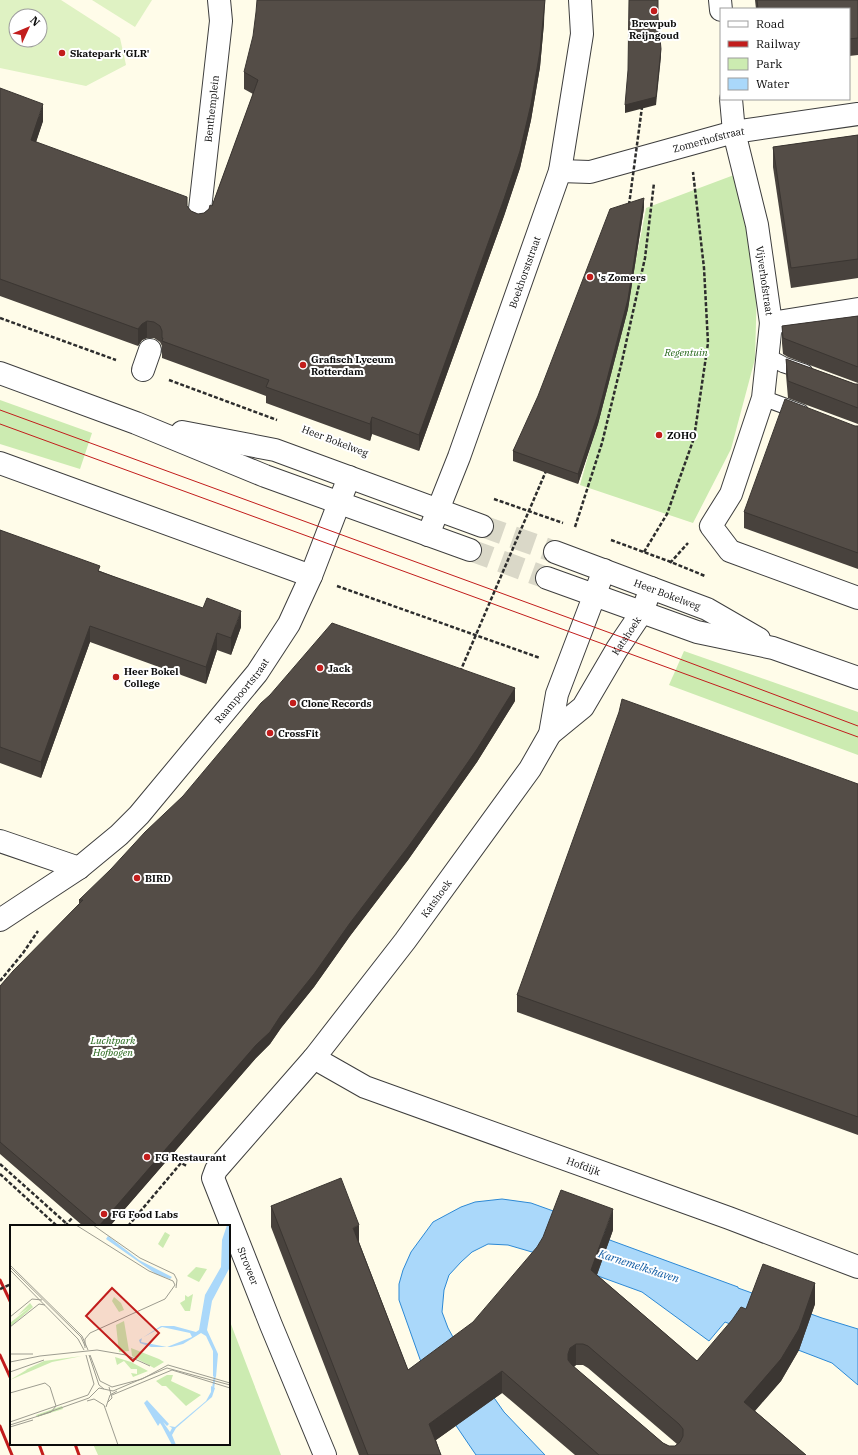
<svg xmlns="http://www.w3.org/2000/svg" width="858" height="1455" font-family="'IBM Plex Serif',serif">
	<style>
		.green { fill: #ccebb1 }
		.pitch { fill: #dff2c3; fill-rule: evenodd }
		.water { fill: #aad8fa; stroke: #2d89d5 }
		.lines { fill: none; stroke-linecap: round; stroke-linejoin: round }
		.tertiary-tunnel { stroke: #dad8c8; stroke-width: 22; stroke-dasharray: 22 11; stroke-linecap: butt }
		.service-casing { stroke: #3e3e3e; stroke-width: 17 }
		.pedestrian-casing { stroke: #3e3e3e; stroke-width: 24 }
		.minor-casing { stroke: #3e3e3e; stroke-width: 24 }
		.tertiary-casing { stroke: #3e3e3e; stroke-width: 24 }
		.path { stroke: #2d2d2d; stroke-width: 2.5; stroke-dasharray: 4 2; stroke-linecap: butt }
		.service { stroke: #fff; stroke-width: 15 }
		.pedestrian { stroke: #fff; stroke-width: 22 }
		.minor { stroke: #fff; stroke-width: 22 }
		.tertiary { stroke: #fff; stroke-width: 22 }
		.tram { stroke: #c21d1c; stroke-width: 1 }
		.rail { stroke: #c21d1c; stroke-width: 3 }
		.path-bridge { stroke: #2d2d2d; stroke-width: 2.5; stroke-dasharray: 4 2; stroke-linecap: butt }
		.wall { fill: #48423d; fill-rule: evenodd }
		.shaded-wall { fill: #3b3632 }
		.building { fill: #544d47; stroke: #3b3632; fill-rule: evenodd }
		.poi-dot { fill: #c21d1c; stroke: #fff; stroke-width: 1.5 }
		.labels { text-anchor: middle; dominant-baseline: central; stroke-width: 4; stroke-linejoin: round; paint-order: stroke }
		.poi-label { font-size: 10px; font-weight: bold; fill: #0b0b0b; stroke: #fff; text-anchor: start }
		.street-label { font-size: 10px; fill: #0b0b0b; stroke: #fff }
		.park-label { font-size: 10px; font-style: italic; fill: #246618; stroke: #fff }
		.water-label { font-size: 11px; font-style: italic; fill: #0e5aa3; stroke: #fff }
		.inset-river { fill: none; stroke: #aad8fa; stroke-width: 2 }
		.inset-road { fill: none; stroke: #9d9c90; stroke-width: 1 }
		.view { fill: #c21d1c; fill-opacity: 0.15; stroke: #c21d1c; stroke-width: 2 }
		.inset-edge { fill: none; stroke: #0b0b0b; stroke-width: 2 }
	</style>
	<rect width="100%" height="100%" fill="#fffce9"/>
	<g class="green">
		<path d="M742 172 757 286 755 359 731 449 693 523 580 485C606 393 629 301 646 208Z"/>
		<polygon points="0,400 92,433 80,469 0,444"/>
		<polygon points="684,651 858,712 858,755 669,685"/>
		<polygon points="229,1319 281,1455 98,1455 93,1444 229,1444"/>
	</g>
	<g class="pitch">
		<path d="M0 0H61L120 38 126 65 86 86 0 68ZM16 16H40V40H16Z"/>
		<polygon points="92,0 152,0 135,27"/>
	</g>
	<polygon class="water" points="502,1199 531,1203 609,1231 607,1239 738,1287 738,1288 822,1318 858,1329 858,1385 832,1363 725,1322 709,1341 642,1292 532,1252 508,1245 488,1244 472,1252 461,1262 449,1275 444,1290 442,1312 448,1328 459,1348 504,1412 545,1455 476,1455 421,1374 421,1362 399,1300 399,1284 403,1270 411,1252 433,1222 461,1207 475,1202"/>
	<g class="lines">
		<g class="tertiary-tunnel">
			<polyline points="482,526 555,552"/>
			<polyline points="470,550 547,578"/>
		</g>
		<defs>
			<g id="service">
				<polyline points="767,356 784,365 805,372"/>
				<polyline points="763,398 801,412"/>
			</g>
			<g id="pedestrian">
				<path id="s1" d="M734 132 757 225 771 323"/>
				<path id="s2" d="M199 218 221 21 219 0"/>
				<polyline points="143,370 150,350"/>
			</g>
			<g id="minor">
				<polyline points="720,0 721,10"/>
				<polyline points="731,99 734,132"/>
				<path id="s3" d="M560 171 590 172 734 132 858 114"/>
				<polyline points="858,309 771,323 763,398 731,494 711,526 730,551 858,598"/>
				<polyline points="0,463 311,576"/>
				<path id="s4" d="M428 535 459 457 560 171 582 34 580 0"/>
				<path id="s5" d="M550 734 583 707 617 649 642 612 651 588"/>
				<polyline points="0,841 79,868"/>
				<path id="s6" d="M0 920 79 868 119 835 139 815 257 673 289 624 311 576 349 477"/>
				<path id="s7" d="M314 1058 365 1087 729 1218 858 1267"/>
				<path id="s8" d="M325 1455 271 1325 213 1178 216 1170 314 1058 405 941 530 769 550 734 557 694 604 570"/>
			</g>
			<g id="tertiary">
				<polyline points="0,373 136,423 265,476 470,550"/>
				<polyline points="182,432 275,450 482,526"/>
				<path id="s9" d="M555 552 707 609 759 639"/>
				<polyline points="547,578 697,632 773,648 858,678"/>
			</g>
		</defs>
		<use href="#service" class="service-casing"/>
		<use href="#pedestrian" class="pedestrian-casing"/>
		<use href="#minor" class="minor-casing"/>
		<use href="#tertiary" class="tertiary-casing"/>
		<g class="path">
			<polyline points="0,318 116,360"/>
			<polyline points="169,380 277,420"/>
			<polyline points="494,499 563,523"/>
			<polyline points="575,527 602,443 622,361 645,258 654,183"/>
			<polyline points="611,540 671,562 705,576"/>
			<polyline points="644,552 667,514 694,438 708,343 704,268 693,172"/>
			<polyline points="670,563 688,543"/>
			<polyline points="337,586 540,658"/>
			<polyline points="0,981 23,953 38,931"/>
			<polyline points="0,1164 67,1224"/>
			<polyline points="0,1174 57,1226"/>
			<polyline points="65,1226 73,1217"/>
			<polyline points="128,1226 181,1163 187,1166"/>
		</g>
		<use href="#service" class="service"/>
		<use href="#pedestrian" class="pedestrian"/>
		<use href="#minor" class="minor"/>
		<use href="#tertiary" class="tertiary"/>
		<g class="tram">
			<polyline points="0,410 624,638 858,726"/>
			<polyline points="0,424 858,737"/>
		</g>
		<g class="rail">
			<polyline points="0,1280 11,1303"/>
			<polyline points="0,1355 11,1379"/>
			<polyline points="0,1426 12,1455"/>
			<polyline points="39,1444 43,1455"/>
			<polyline points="75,1444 79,1455"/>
		</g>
		<g class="path-bridge">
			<polyline points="629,205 642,107"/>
			<polyline points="460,672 546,471"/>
			<polyline points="0,1289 11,1284"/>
		</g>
	</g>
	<g class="wall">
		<polygon points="755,0 858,0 858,55 849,56 849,9 756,9"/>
		<polygon points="544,23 540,67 531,120 520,168 504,216 419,451 372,434 370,441 266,403 266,396 162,358 162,346 160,342 154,338 147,338 142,340 138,346 0,296 0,88 43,121 36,142 187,206 191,211 198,214 204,213 212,206 253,94 244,89 244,72"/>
		<polygon points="858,135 858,278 791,288 773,167 773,147"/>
		<polygon points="644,208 628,309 598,424 578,484 513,461 513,451"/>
		<polygon points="858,316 858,383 788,357 783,354 782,343 782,326"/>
		<polygon points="786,359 855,384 858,384 858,424 788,398 786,375"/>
		<polygon points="855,426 858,426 858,569 744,528 744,512"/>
		<polygon points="0,530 100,571 241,627 231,655 217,650 206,684 90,642 41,778 0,763"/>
		<polygon points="515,701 477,762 446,806 408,860 350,936 314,987 281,1028 270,1044 256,1058 110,1226 83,1226 0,1154 0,986 79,904 79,900"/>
		<polygon points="858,784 858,1135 517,1012 517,995"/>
		<path d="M271 1206 359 1242 408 1370 613 1230 597 1275 697 1361 746 1309 815 1304 799 1350 781 1381 755 1411 806 1455H575L502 1393 436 1440 441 1455H359L271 1227ZM576 1365H583L588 1368 677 1444 675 1446H669L663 1443 574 1367Z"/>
	</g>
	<g class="shaded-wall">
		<polygon points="545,0 544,23 540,67 531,120 520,168 504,216 419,451 419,435"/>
		<polygon points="661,49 661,57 656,105 625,113 625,105"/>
		<polygon points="43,104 43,121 31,157 31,140"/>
		<polygon points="644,198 644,208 628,309 598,424 578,484 578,474"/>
		<polygon points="147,321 147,338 142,340 138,346 138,329 142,324"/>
		<polygon points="372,417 372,434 370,441 370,424"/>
		<polygon points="241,611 241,627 231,655 231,638"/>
		<polygon points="90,626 90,642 41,778 41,762"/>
		<polygon points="217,633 217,650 206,684 206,667"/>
		<polygon points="515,688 515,701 477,762 408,860 350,936 314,987 281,1028 270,1044 256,1058 110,1226 99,1226 281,1015"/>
		<polygon points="613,1209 613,1230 591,1291 591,1270"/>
		<polygon points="359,1225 359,1247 353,1228"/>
		<polygon points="815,1283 815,1304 799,1350 781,1381 744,1423 744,1402"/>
		<polygon points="576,1344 576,1365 570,1369 568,1375 568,1354 570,1348"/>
		<polygon points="502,1371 502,1393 429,1445 429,1424"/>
	</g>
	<g class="building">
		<polygon points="257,0 545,0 540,51 531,104 520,151 504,199 419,435 372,417 370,424 266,387 269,380 162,341 163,338 162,338 162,331 160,326 154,322 147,321 142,324 138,329 0,279 0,88 43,104 31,140 187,197 187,206 191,211 198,214 204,213 209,209 210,205 212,206 258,80 244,72 253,36 256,12"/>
		<polygon points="629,0 658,0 658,17 661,49 656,97 625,105 628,70"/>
		<polygon points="757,0 858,0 858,38 849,39 849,9 758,9"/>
		<polygon points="858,135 858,259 791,268 773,147"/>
		<polygon points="644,198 628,299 598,414 578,474 513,451 538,396 610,209"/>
		<polygon points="858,316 858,367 788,340 783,338 782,326"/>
		<polygon points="786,359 855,384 858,384 858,408 788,381"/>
		<polygon points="785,399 855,426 858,426 858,553 744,512"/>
		<polygon points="0,530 100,566 98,571 203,608 207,598 241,611 231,638 217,633 206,667 90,626 41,762 0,747"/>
		<polygon points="332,623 515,688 477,749 446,794 408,847 350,923 314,974 281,1015 270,1032 256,1045 99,1226 98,1226 0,1142 0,986 13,971 83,900 79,900 111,869 145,832 183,796 261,703 270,695"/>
		<polygon points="622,699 858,784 858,1117 517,995 619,712"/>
		<path d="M341 1178 359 1225 353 1228 408 1370 473 1322 537 1247 543 1237 561 1190 613 1209 591 1270 697 1361 732 1320 741 1307 746 1309 763 1264 815 1283 799 1329 781 1359 744 1402 806 1455H599L502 1371 429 1424 441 1455H368L271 1206ZM576 1344H583L588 1346 679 1424 683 1429V1436L680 1442 675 1446H669L663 1443 572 1365 568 1360V1354L570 1348Z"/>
	</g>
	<g class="poi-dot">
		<circle cx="654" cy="11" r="4"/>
		<circle cx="62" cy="53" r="4"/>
		<circle cx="590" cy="277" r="4"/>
		<circle cx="303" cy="365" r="4"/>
		<circle cx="659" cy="435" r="4"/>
		<circle cx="320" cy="668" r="4"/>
		<circle cx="116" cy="677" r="4"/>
		<circle cx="293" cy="703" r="4"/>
		<circle cx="270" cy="733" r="4"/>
		<circle cx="137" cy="878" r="4"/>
		<circle cx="147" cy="1157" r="4"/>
		<circle cx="104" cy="1214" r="4"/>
	</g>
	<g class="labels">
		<g class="poi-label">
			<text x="654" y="23" text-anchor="middle">Brewpub<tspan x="654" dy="12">Reijngoud</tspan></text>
			<text x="70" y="53">Skatepark 'GLR'</text>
			<text x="598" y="277">'s Zomers</text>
			<text x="311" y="359">Grafisch Lyceum<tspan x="311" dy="12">Rotterdam</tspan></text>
			<text x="667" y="435">ZOHO</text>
			<text x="328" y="668">Jack</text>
			<text x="124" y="671">Heer Bokel<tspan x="124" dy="12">College</tspan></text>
			<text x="301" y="703">Clone Records</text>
			<text x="278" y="733">CrossFit</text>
			<text x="145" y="878">BIRD</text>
			<text x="155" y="1157">FG Restaurant</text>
			<text x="112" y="1214">FG Food Labs</text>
		</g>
		<g class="street-label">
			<text stroke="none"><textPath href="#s2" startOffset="110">Benthemplein</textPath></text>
			<text stroke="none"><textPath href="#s3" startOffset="153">Zomerhofstraat</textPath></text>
			<text stroke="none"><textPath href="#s4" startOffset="280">Boekhorststraat</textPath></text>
			<text stroke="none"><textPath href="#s1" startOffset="152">Vijverhofstraat</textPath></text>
			<text transform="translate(335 441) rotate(21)">Heer Bokelweg</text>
			<text stroke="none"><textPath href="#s9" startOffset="120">Heer Bokelweg</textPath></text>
			<text stroke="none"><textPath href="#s5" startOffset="126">Katshoek</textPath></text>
			<text stroke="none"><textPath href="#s6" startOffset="336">Raampoortstraat</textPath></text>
			<text stroke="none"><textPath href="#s8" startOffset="657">Katshoek</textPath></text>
			<text stroke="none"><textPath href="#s7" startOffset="291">Hofdijk</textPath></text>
			<text transform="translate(248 1266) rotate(68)">Stroveer</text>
		</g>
		<g class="park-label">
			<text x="686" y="352">Regentuin</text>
			<text x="113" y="1040">Luchtpark<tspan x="113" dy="12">Hofbogen</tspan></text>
		</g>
		<g class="water-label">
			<text transform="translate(639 1266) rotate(18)">Karnemelkshaven</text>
		</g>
	</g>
	<g transform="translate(10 1225)">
		<rect width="220" height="220" fill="#fffce9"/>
		<path d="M155 7 160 10 153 23 148 19ZM186 42 197 44 189 57 177 51ZM183 69 180 86H175L170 78 175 75V70L178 72ZM104 72 111 78 114 85 109 87 102 76ZM20 78 23 82 0 102V98L20 82 7 91ZM114 96 119 126 109 127 106 100ZM121 123 149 134 154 137 144 143 122 131ZM72 131 42 137 0 155 18 144 31 141 15 145 34 136ZM105 132 121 137 138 146 123 152 121 148 127 149V144H121L114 136 107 140ZM157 150H163L161 156 191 170 176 181 156 161H152L146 156ZM52 181 53 184 27 192 26 190Z" fill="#ccebb1"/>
		<path d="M217 0H220V42L202 76 197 105 208 129 206 152 203 151V126L196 111 191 108 173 119 161 122H141L130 118 129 115 151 101H164L186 107 189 105 195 70 211 42 212 15ZM152 102 180 108 182 112 157 122 131 117 132 113ZM98 11 129 35 162 52 160 54 146 49 96 14ZM201 161 205 163 202 172 166 203 162 210 166 220H162L152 201 150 198 148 201 134 178 137 175 159 199 157 201 153 197 160 207 162 203 159 201 165 202 196 176 201 167Z" fill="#aad8fa" fill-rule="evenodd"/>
		<path class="inset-river" d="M203 164 205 149"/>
		<path class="inset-road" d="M66 0 139 46 163 56 165 60 155 74 80 108 75 114V123M83 0 130 33 164 49 167 55 166 63M0 40 72 111 78 125M0 42 71 112 75 121M0 45 68 114 74 125M0 92 22 74 32 75M0 102 29 79 35 80M0 129H23M79 130 89 160 94 164M80 130 90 156 102 162 132 154 158 140 220 158M0 137 30 131 87 125 116 130 140 141M0 147 34 135M0 168 35 158 40 162 46 181 41 187 0 200M102 170 162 145 220 163M77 176 84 174 94 180 108 220M98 177 102 173 99 162M96 182 100 170 107 166M28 191 79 173 89 163 103 166 157 143 220 160M0 197 78 170 84 159 76 130M0 202 23 195"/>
		<path class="view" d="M102 63 149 108 123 136 76 91Z"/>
		<rect width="220" height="220" class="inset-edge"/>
	</g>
	<rect x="720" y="8" width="130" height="92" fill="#ffffff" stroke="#9d9d9d"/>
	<rect x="728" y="21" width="20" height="6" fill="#ffffff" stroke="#9d9d9d"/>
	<text x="756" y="28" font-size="12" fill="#0b0b0b">Road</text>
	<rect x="728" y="41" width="20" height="6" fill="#c21d1c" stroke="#9d9d9d"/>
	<text x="756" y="48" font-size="12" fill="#0b0b0b">Railway</text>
	<rect x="728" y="58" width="20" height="12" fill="#ccebb1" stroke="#9d9d9d"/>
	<text x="756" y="68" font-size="12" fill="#0b0b0b">Park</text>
	<rect x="728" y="78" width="20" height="12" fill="#aad8fa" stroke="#9d9d9d"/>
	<text x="756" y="88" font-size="12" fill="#0b0b0b">Water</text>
	<g transform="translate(28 28) rotate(46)"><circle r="19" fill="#ffffff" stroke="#9d9d9d"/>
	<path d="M0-3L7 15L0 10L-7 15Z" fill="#c21d1c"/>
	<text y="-6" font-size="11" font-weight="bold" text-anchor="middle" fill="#0b0b0b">N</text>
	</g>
</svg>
